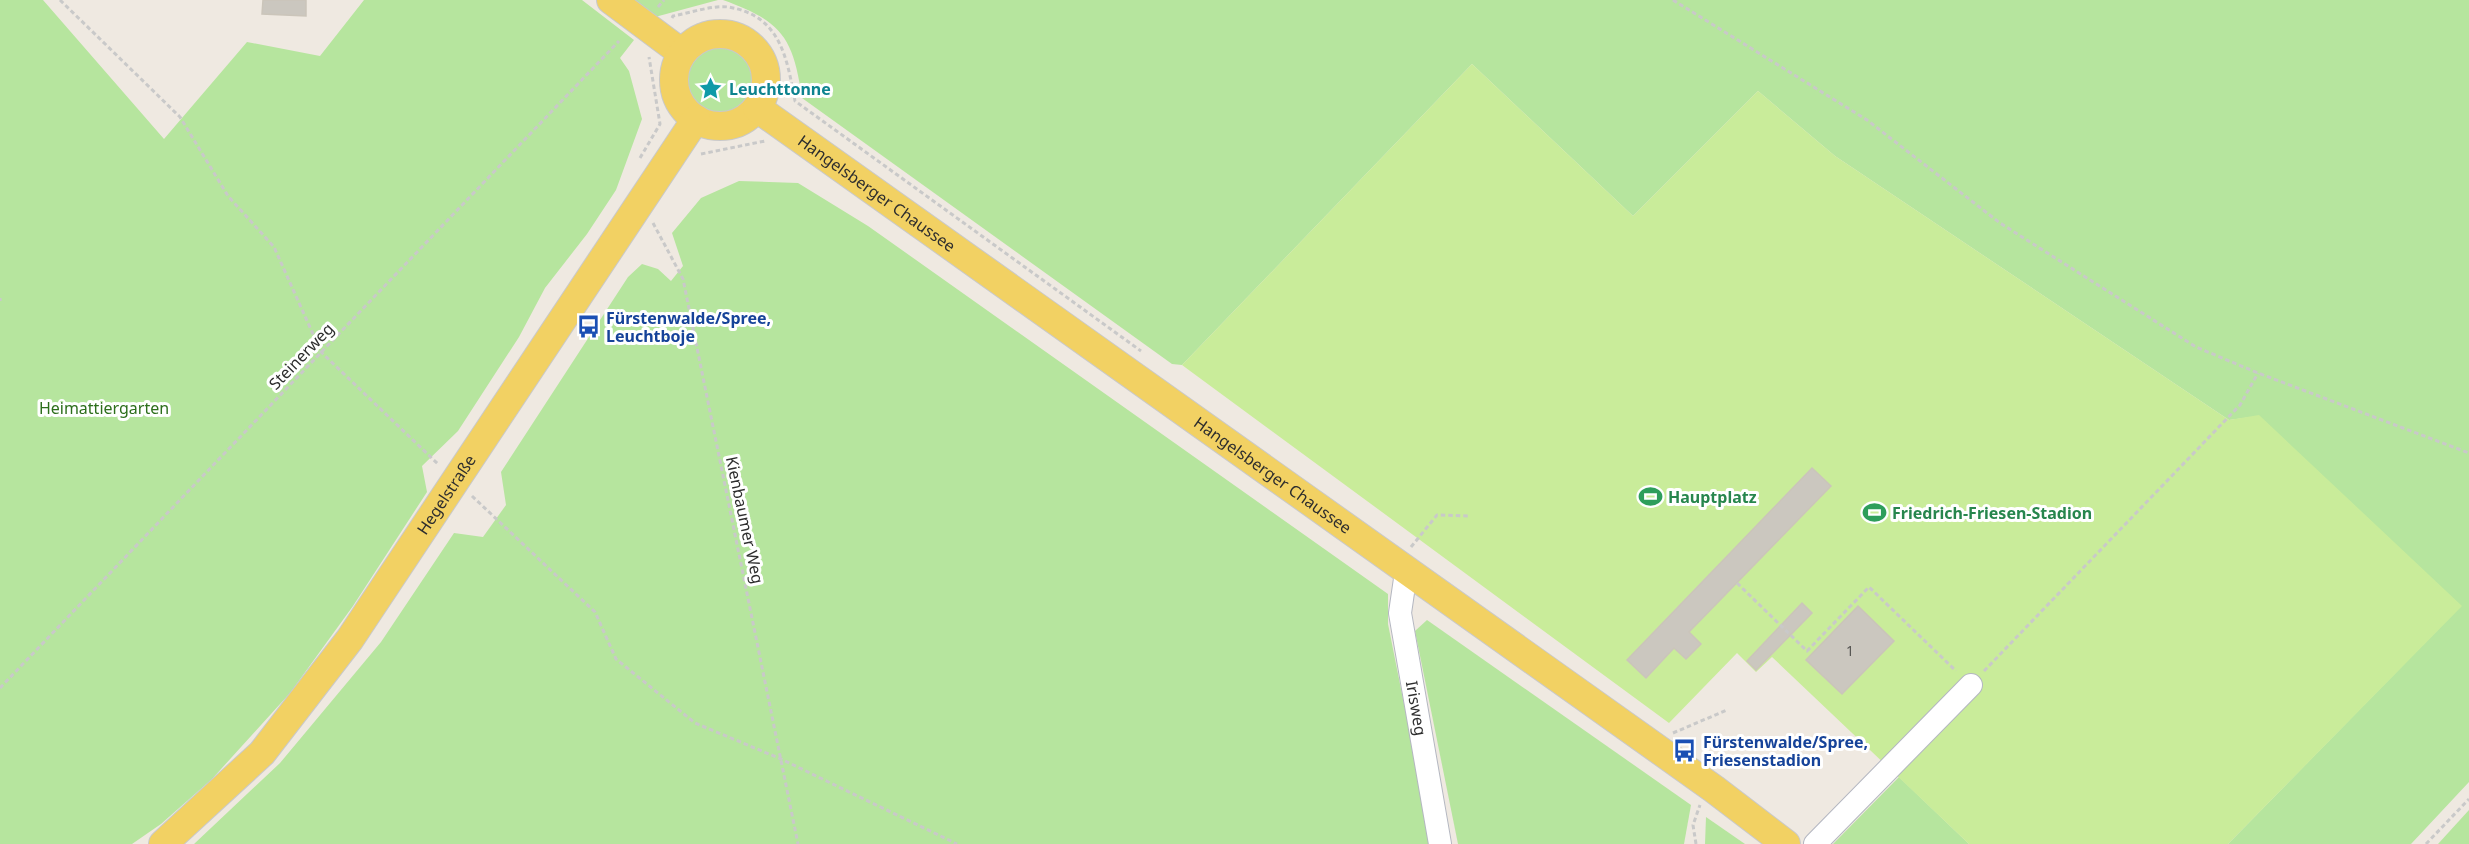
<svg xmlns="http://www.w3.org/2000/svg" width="2469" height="844" font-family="'Noto Sans',sans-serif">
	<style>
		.green { fill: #b6e59e }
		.pitch { fill: #c9ec9a }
		.building { fill: #cbc7bf; stroke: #cbc5ba; stroke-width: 1.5 }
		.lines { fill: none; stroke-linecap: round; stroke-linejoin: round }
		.minor-casing { stroke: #b4b7c1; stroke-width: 24 }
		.major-casing { stroke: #c9c9c9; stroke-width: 30 }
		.path { stroke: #c9c9c9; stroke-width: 3; stroke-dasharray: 4.5 3; stroke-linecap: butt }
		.minor { stroke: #fff; stroke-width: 22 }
		.major { stroke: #f2d163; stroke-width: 28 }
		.labels { text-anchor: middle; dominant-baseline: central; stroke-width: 6; stroke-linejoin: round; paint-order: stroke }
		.number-label { font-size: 14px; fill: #555452 }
		.culture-label { font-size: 16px; font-weight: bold; fill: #0d838f; stroke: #fff; text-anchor: start }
		.street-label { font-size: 16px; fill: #2e2e2e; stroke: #fff }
		.transit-label { font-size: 16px; font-weight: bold; fill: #164399; stroke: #fff; text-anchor: start }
		.park-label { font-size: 16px; fill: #2c6e1b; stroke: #fff }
		.leisure-label { font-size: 16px; font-weight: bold; fill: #27864d; stroke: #fff; text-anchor: start }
	</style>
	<rect width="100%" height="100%" fill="#efe9e1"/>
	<g class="green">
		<polygon points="0,0 43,0 164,139 247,42 320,56 364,0 582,0 634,40 620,58 629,71 642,119 616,190 587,234 545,288 519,337 458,431 422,466 427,492 353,606 290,693 212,779 161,824 132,844 0,844"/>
		<polygon points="632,0 718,0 655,17"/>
		<path d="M723 0H2469V782L2411 844H2228L2461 606 2259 416 2229 420 1835 156 1758 91 1633 216 1472 64 1182 365 1172 364 802 98C793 36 781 21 723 0Z"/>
		<circle cx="720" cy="79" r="35"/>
		<polygon points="739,181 798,183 868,226 1388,594 1388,624 1432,844 194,844 280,763 381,642 454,533 483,537 506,505 501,472 628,277 642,264 658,269 671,281 683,266 672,233 701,198"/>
		<polygon points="1427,620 1691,805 1684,844 1458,844 1415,631"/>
		<polygon points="1899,777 1969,844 1833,844"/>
		<polygon points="2469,810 2469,844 2438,844"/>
		<polygon points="1706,817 1745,844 1705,844"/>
	</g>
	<polygon class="pitch" points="1472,64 1633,216 1758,91 1835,156 2229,420 2259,415 2462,606 2228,844 1969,844 1772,657 1756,672 1737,653 1669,723 1182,365"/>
	<g class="building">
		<polygon points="263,0 306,0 306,16 262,14"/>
		<polygon points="1812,468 1831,486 1689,632 1701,644 1686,659 1674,648 1646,678 1627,660"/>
		<polygon points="1802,603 1812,613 1756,670 1747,661"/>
		<polygon points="1858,606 1894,641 1842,694 1806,660"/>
	</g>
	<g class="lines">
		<defs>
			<g id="minor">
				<path id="s1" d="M1406 572 1400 613 1440 844"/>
				<polyline points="1815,844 1971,685"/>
			</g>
			<g id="major">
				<polyline points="611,0 682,53"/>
				<circle cx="720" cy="80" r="46"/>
				<path id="s2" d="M757 108 1714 789 1786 844"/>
				<path id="s3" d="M163 844 262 753 350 639 696 119"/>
			</g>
		</defs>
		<use href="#minor" class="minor-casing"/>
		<use href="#major" class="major-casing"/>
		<g class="path">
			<polyline points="60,0 180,117 228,196 274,247 321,352 439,465"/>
			<polyline points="1673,0 1867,120 2000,223 2196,347 2258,373 2469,453"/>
			<polyline points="658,7 664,0"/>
			<path d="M672 18 673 16C690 13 712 5 728 7 781 15 787 59 795 101L1141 351"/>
			<polyline points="701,154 765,141"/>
			<polyline points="640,158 660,124 649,57"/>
			<polyline points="653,223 683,279 798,844"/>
			<polyline points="0,298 0,301"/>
			<polyline points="472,496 595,612 616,659 695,723 781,759 957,844"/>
			<polyline points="1411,547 1437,515 1469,516"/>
			<polyline points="1737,583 1807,651 1869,587 1956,671"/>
			<polyline points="1984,671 2240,405 2258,373"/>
			<polyline points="0,688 619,41"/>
			<polyline points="1673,733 1727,710"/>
			<polyline points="1696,844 1693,825 1700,805"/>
			<polyline points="2426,844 2469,799"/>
		</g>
		<use href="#minor" class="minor"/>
		<use href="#major" class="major"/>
	</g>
	<defs>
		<symbol id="sight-bare" viewBox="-9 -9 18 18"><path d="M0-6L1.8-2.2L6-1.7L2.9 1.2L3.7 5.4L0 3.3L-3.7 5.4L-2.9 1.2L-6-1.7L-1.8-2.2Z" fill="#0f9aa8" stroke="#fff" stroke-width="2.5" paint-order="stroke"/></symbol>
		<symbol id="bus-bare" viewBox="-9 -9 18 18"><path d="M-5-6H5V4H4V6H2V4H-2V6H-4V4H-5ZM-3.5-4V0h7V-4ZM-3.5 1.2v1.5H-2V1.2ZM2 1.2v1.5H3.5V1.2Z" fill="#1a4fb4" stroke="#fff" stroke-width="2.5" paint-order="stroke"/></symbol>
		<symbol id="stadium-bare" viewBox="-9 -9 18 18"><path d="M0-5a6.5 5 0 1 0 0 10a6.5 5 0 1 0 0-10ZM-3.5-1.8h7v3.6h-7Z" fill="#2e9e5b" stroke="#fff" stroke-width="2.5" paint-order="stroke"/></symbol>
	</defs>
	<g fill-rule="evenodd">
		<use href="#sight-bare" x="694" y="72" width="33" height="33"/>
		<use href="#bus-bare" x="572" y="310" width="33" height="33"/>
		<use href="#stadium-bare" x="1634" y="480" width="33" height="33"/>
		<use href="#stadium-bare" x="1858" y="496" width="33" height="33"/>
		<use href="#bus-bare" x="1668" y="734" width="33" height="33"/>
	</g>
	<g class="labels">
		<g class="number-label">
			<text x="1850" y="650">1</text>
		</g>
		<g class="culture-label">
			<text x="729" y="89">Leuchttonne</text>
		</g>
		<g class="street-label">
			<text stroke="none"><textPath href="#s2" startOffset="147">Hangelsberger Chaussee</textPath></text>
			<text transform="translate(301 356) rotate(-46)">Steinerweg</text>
			<text stroke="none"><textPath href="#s2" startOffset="633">Hangelsberger Chaussee</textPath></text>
			<text stroke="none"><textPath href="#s3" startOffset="452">Hegelstraße</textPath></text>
			<text transform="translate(745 520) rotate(78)">Kienbaumer Weg</text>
			<text stroke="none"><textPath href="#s1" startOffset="138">Irisweg</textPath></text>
		</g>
		<g class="transit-label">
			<text x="606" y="318">Fürstenwalde/Spree,<tspan x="606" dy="18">Leuchtboje</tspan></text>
			<text x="1703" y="742">Fürstenwalde/Spree,<tspan x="1703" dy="18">Friesenstadion</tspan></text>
		</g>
		<g class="park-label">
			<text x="104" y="408">Heimattiergarten</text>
		</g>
		<g class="leisure-label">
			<text x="1668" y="497">Hauptplatz</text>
			<text x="1892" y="513">Friedrich-Friesen-Stadion</text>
		</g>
	</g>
</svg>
